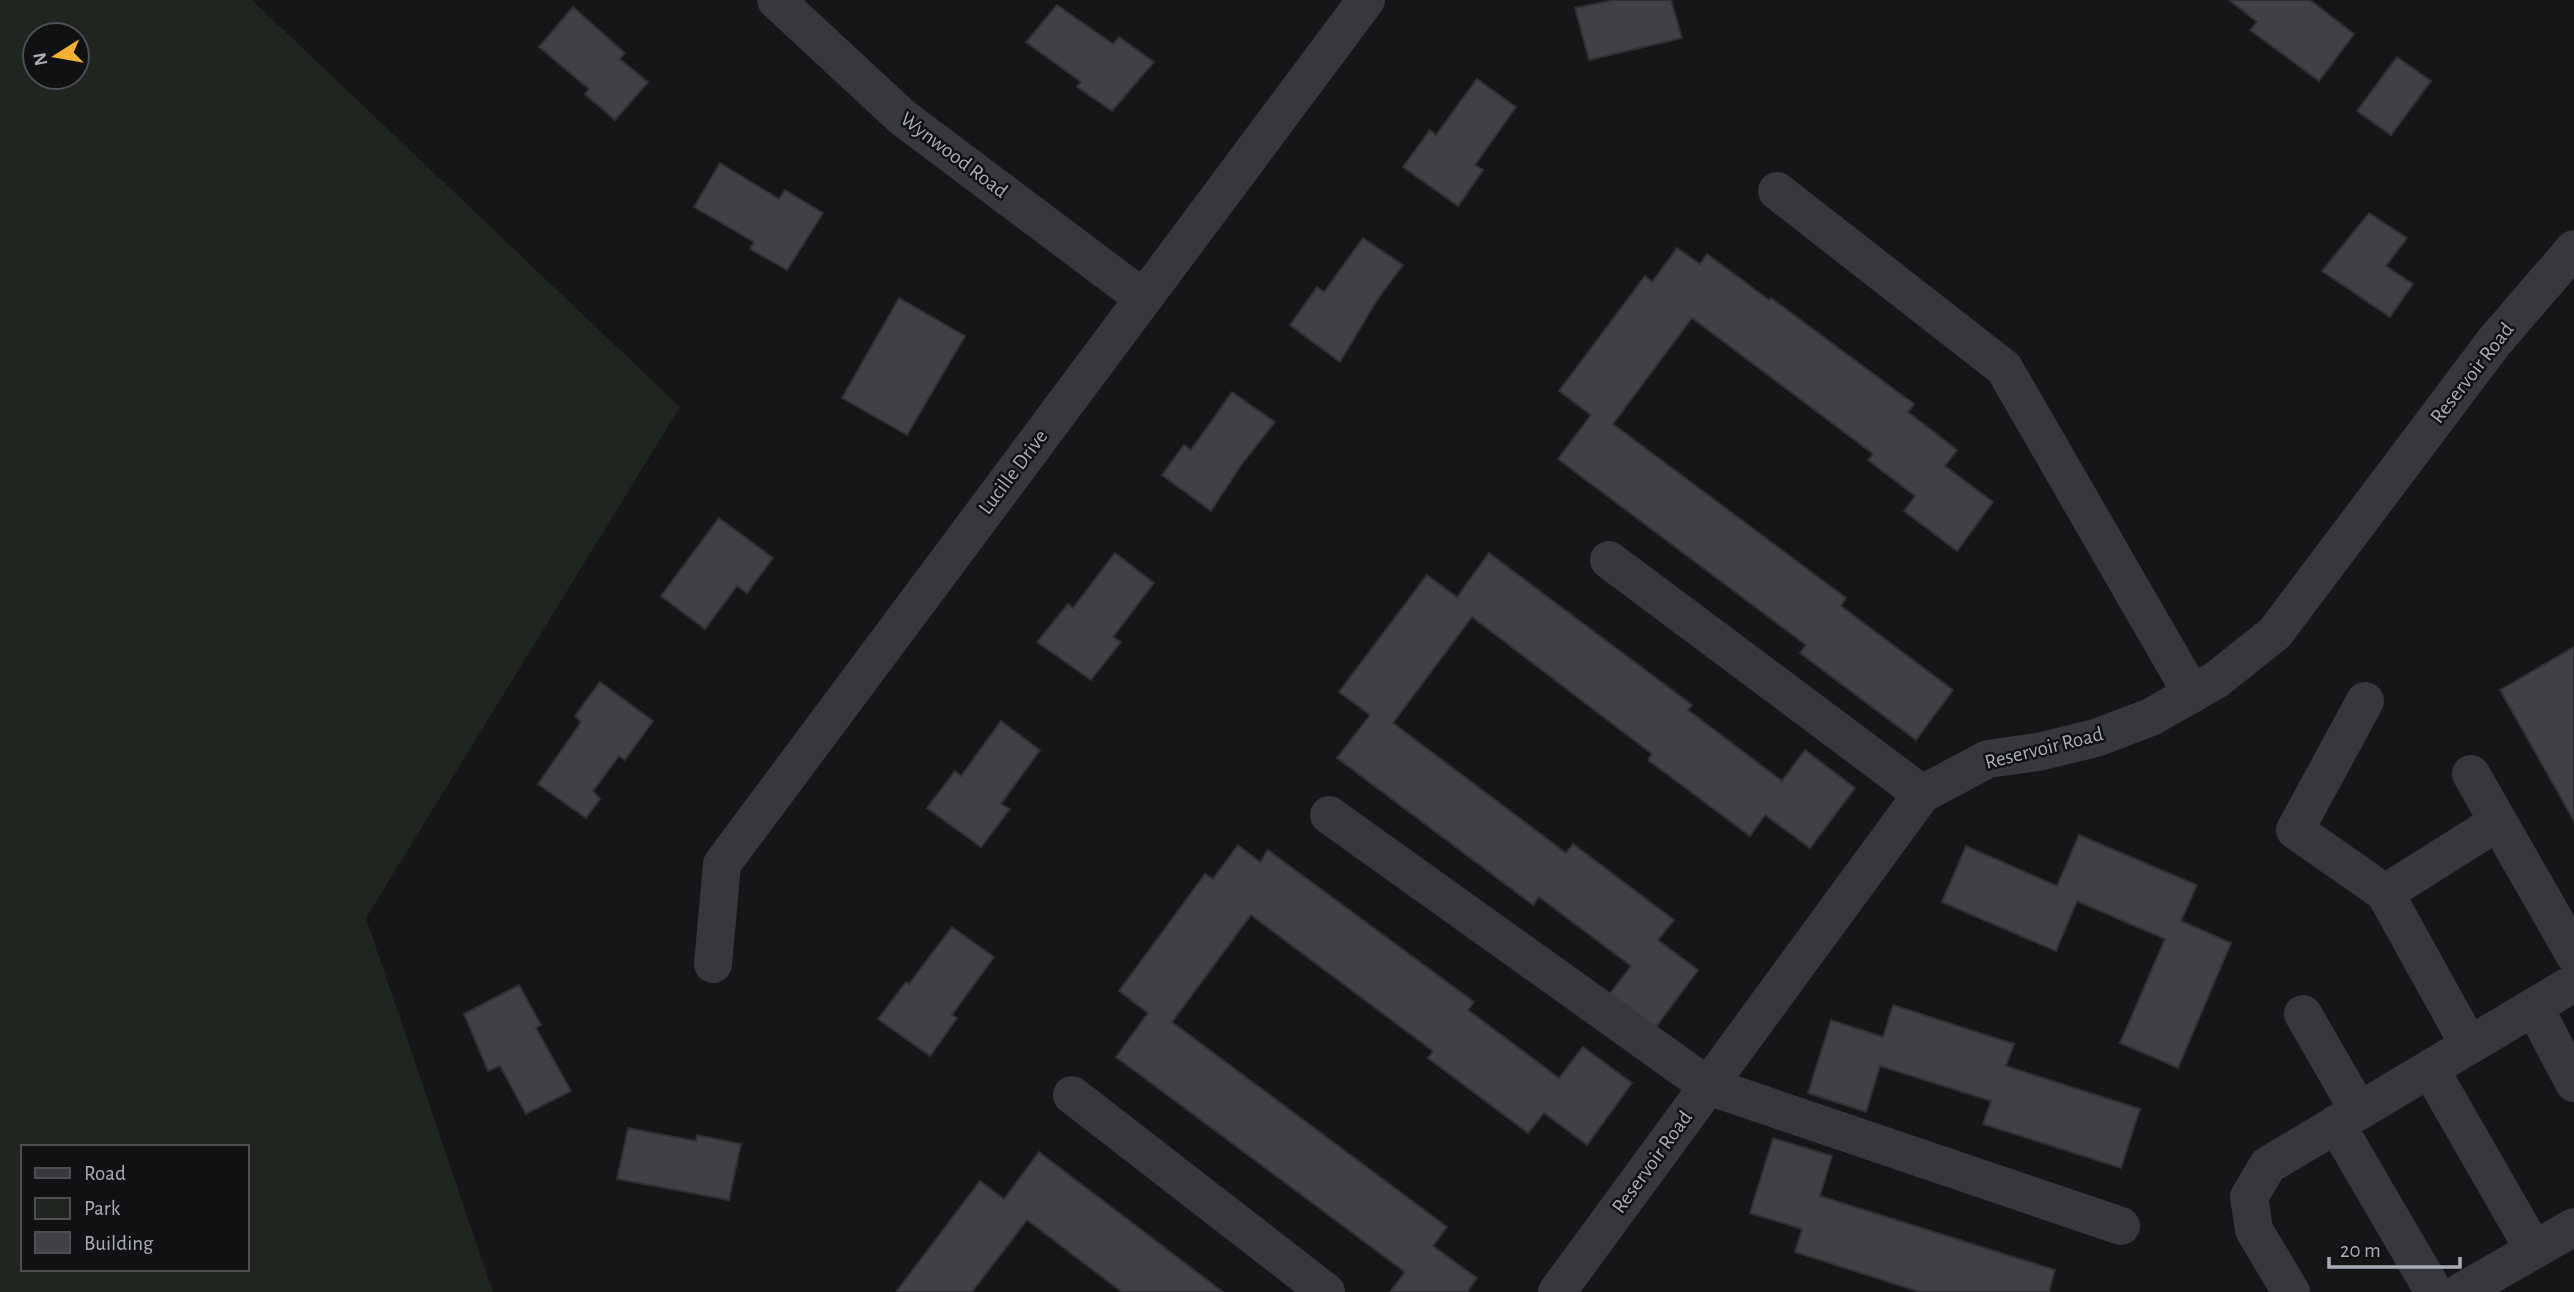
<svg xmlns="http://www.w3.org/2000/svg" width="2574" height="1292" font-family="'Alegreya Sans',sans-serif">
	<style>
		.green { fill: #1e261f; fill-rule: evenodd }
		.building { fill: #404145; stroke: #303034; stroke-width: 2 }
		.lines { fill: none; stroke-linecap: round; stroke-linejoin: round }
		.minor { stroke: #37383d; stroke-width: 38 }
		.labels { text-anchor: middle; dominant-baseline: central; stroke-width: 5; stroke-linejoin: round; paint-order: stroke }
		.street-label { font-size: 21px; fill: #a8adb8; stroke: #111113 }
	</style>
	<rect width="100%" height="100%" fill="#161618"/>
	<path class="green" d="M0 0H252L680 407 366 918 493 1292H0ZM35 35H77V77H35ZM23 1147H247V1269H23Z"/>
	<g class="building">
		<polygon points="1613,0 1671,0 1682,38 1589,60 1575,8"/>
		<polygon points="2229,0 2310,0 2354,34 2319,81 2250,30 2257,22"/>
		<polygon points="1057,5 1113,44 1119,37 1154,62 1112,111 1077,87 1081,82 1026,42"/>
		<polygon points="573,7 625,53 620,59 648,82 615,120 585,94 589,89 539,47"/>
		<polygon points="2397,57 2431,81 2391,135 2357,111"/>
		<polygon points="1477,79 1516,107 1475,165 1483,170 1458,206 1403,167 1430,130 1436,135"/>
		<polygon points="720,163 779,199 785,190 823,213 787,270 750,249 754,242 694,207"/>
		<polygon points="2369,213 2407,238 2386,266 2413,284 2390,317 2322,271"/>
		<polygon points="1363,238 1403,265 1377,300 1340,362 1290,325 1317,287 1324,292"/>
		<polygon points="1677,248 1700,264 1707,254 1769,300 1771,298 1914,404 1908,412 1957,450 1945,466 1993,502 1957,551 1904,511 1915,496 1868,460 1873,454 1692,318 1613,424 1846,598 1841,606 1953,690 1916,740 1800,653 1806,645 1558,459 1591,415 1559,391 1645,276 1652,282"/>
		<polygon points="899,298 965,336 907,435 842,398"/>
		<polygon points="1232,392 1275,422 1242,464 1211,511 1162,475 1184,445 1191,450"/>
		<polygon points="719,518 773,558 747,593 737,586 705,629 661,596"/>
		<polygon points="1115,553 1154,583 1113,637 1121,642 1091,680 1037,642 1068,604 1073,608"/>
		<polygon points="1489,553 1692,705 1688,710 1782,781 1805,750 1855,788 1810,848 1765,815 1750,836 1648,760 1652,754 1472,617 1393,723 1566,853 1573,844 1674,920 1658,940 1698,970 1653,1031 1608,996 1631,966 1539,897 1533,905 1337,758 1370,715 1339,692 1427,575 1457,597"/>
		<polygon points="2574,647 2574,821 2500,690"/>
		<polygon points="600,682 653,721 625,760 619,756 593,791 600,799 586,818 538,784 581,722 575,716"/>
		<polygon points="1001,721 1040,750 1001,804 1010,809 981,847 927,808 955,771 961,776"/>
		<polygon points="2079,835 2197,885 2181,921 2231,943 2178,1068 2120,1043 2165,939 2077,901 2056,951 1942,902 1966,846 2057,886"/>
		<polygon points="1238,845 1260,862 1268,850 1474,1002 1468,1010 1559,1078 1583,1047 1632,1083 1587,1145 1544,1113 1528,1133 1428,1058 1433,1051 1251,915 1172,1022 1447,1227 1433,1246 1477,1278 1467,1292 1390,1292 1405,1272 1116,1057 1148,1013 1119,991 1205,874 1213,879"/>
		<polygon points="952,927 994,957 952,1015 957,1018 930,1056 878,1019 906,982 909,984"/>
		<polygon points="519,985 541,1025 536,1028 571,1091 526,1114 500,1066 488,1071 464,1014"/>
		<polygon points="1893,1005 2014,1044 2006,1066 2140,1109 2121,1168 1983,1124 1991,1101 1880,1066 1866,1112 1808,1093 1831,1020 1883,1037"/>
		<polygon points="628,1128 696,1141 697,1135 741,1144 729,1200 617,1179"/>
		<polygon points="1773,1138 1832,1156 1820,1196 2055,1270 2049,1292 1920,1292 1795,1252 1802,1229 1750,1213"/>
		<polygon points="1039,1152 1223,1292 1122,1292 1027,1220 972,1292 896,1292 980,1181 1004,1199"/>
	</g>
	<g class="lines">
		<g class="minor">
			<polyline points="776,0 902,117 1143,298"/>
			<polyline points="1777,191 2004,368 2192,694"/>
			<polyline points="1609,560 1922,794"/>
			<polyline points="2365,701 2295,830 2385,893 2469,1045"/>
			<polyline points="2471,774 2574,954"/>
			<polyline points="1329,815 1708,1086 2121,1226"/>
			<polyline points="2385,893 2498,822"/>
			<polyline points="713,964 722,864 1366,0"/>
			<polyline points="2534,1007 2574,1083"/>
			<polyline points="2303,1014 2359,1111"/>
			<polyline points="2430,1069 2534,1250"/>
			<polyline points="1072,1095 1326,1292"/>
			<polyline points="2336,1124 2434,1292"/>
			<polyline points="1557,1292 1922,794 1988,759 2038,752 2096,738 2151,717 2216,680 2275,633 2494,342 2574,249"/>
			<polyline points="2291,1292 2254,1230 2249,1197 2268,1165 2574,983"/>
			<polyline points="2461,1292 2574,1227"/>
		</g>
	</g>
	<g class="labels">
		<g class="street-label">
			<text transform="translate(954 155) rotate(37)">Wynwood Road</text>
			<text transform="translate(2472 373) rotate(-52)">Reservoir Road</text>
			<text transform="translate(1013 472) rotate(-53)">Lucille Drive</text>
			<text transform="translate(2044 748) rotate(-14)">Reservoir Road</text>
			<text transform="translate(1652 1162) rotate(-54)">Reservoir Road</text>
		</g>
	</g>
	<rect x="21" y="1145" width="228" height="126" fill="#111113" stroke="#4d4f55" stroke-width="2"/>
	<rect x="35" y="1168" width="35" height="10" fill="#37383d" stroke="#4d4f55" stroke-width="2"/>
	<text x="84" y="1180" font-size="21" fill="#a8adb8">Road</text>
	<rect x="35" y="1198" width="35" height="21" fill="#1e261f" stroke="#4d4f55" stroke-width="2"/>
	<text x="84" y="1215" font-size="21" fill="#a8adb8">Park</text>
	<rect x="35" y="1232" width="35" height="21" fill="#404145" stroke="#4d4f55" stroke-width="2"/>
	<text x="84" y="1250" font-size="21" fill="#a8adb8">Building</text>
	<g transform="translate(56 56) rotate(259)"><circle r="33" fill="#111113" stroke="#4d4f55" stroke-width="2"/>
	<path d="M0-5L12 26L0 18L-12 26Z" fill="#f2b134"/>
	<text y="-10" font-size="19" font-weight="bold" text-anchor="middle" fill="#a8adb8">N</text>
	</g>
	<path d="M2329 1257v10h131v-10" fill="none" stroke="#a8adb8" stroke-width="3.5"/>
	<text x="2340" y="1257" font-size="21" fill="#a8adb8" stroke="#111113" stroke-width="5" paint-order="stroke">20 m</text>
</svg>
